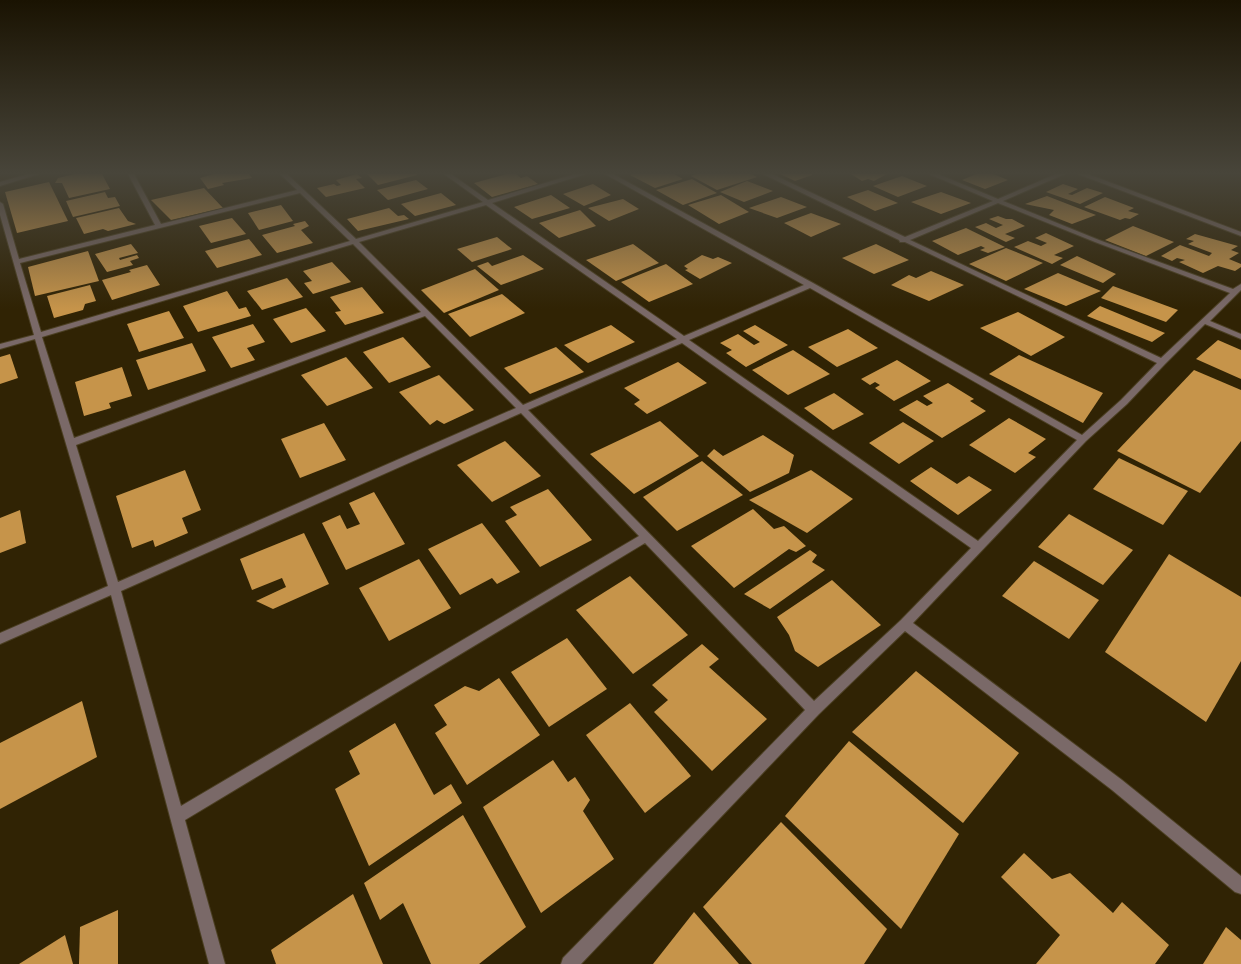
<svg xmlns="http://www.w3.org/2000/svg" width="1241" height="964" font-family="'Public Sans',sans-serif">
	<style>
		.building { fill: #c6944a }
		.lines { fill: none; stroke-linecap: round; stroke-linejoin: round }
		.minor-casing { stroke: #4b3f22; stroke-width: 2 }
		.minor { fill: #7a6968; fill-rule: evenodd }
	</style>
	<rect width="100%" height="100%" fill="#302304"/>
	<g class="building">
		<polygon points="75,174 102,174 110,189 69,198 62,183 55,183 58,178"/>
		<polygon points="214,174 249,174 252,178 222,183 224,185 208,189 200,178"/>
		<polygon points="357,174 362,178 356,179 365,188 326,197 317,188 334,184 337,186 341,185 336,180"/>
		<polygon points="367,174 417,174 417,175 378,185"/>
		<polygon points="507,174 516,174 521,178 527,176 538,184 492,197 474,183"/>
		<polygon points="633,174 674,174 683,179 655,188 630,175"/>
		<polygon points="696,174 751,174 757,177 717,190 691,176"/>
		<polygon points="780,174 812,174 812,175 795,181"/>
		<polygon points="851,174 887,174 874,181 868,179 862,181"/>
		<polygon points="976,174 993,174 1008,180 985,189 962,180"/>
		<polygon points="902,176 927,186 898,197 873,186"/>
		<polygon points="692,179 717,193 683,205 656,190"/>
		<polygon points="416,180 428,189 388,200 377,190"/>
		<polygon points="747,181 773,191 744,202 720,192"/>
		<polygon points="49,182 68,221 17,233 5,192"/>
		<polygon points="593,184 611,195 584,206 563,194"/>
		<polygon points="1063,184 1078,189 1068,194 1072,195 1087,188 1103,193 1080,204 1046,192"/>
		<polygon points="204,188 223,208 171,220 151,200"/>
		<polygon points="868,190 898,203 875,211 847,197"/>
		<polygon points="105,192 108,198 115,197 120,206 73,217 66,201"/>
		<polygon points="941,192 971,203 941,214 911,202"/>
		<polygon points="441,193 456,205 415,216 401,204"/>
		<polygon points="551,195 570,208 532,219 514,207"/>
		<polygon points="721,195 749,212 719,224 688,205"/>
		<polygon points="1047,196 1096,215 1072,224 1049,215 1054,210 1025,204"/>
		<polygon points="781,197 807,207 777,218 749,208"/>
		<polygon points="1105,197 1134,208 1128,211 1139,214 1130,219 1125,218 1120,220 1084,207"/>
		<polygon points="623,199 639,209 609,221 588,208"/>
		<polygon points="281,205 293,221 259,230 248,213"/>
		<polygon points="119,208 128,221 136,224 108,231 103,229 84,234 76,218"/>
		<polygon points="389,208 398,216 404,215 409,219 358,231 347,219"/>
		<polygon points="580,210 596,226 559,238 539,223"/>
		<polygon points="811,213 841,224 811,237 784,223"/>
		<polygon points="998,216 1006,219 1012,219 1025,226 1005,234 1015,238 1006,242 975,227 986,223 996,228 1003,225 989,219"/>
		<polygon points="232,218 246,234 211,243 199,226"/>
		<polygon points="305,221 309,226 301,230 313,243 277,253 262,235 295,226 293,224"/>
		<polygon points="1133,226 1174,242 1146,256 1105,240"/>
		<polygon points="966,228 1005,247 988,253 980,250 985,248 981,246 958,255 932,241"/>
		<polygon points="1046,233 1074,246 1054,255 1063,258 1052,264 1014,247 1028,241 1041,246 1047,243 1035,238"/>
		<polygon points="1195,234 1238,246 1231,250 1239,253 1229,259 1241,264 1241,267 1235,271 1218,266 1203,273 1179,262 1185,260 1177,258 1172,261 1161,256 1180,245 1209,256 1212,253 1188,244 1194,241 1186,239"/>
		<polygon points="497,237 512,249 472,262 457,249"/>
		<polygon points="249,239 262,255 217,268 205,251"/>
		<polygon points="131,244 138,253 119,258 120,260 137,255 139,258 130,261 133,265 107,272 95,254"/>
		<polygon points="633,244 659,263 616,281 586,260"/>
		<polygon points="876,244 909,260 874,274 842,258"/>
		<polygon points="1006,248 1043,263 1006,281 969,264"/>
		<polygon points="88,251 99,281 35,296 28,267"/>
		<polygon points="523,255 544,269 501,285 477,266 488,262 492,266"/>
		<polygon points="702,255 713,259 718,257 732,263 700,279 685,270 688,269 684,266"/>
		<polygon points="1077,256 1116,274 1103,283 1060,265"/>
		<polygon points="332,262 351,282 313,294 304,283 312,281 303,271"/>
		<polygon points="666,264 693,284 649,302 621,282"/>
		<polygon points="147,265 160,285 112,300 102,280 131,272 129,270"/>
		<polygon points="475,269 499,290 444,313 421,290"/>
		<polygon points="931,271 964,285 929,301 891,285 909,275 916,278"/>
		<polygon points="1058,273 1101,291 1066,306 1024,289"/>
		<polygon points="287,278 303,297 262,310 247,291"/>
		<polygon points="90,285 96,301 85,304 83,310 54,318 47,296"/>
		<polygon points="1113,286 1178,310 1166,322 1101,298"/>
		<polygon points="362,287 384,313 345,325 335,312 341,311 330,297"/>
		<polygon points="227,291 239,309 246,307 251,316 198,332 183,306"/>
		<polygon points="502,294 525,313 470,337 448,314"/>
		<polygon points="1100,306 1165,333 1152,342 1087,316"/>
		<polygon points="306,308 326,331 291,343 273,319"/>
		<polygon points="169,311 184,338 139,352 127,324"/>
		<polygon points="1018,312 1065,337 1031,356 980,328"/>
		<polygon points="253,324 265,342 247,348 255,360 231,368 212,337"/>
		<polygon points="611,325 635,342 588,363 564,345"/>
		<polygon points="755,325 788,345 746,367 726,353 732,350 720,343 738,334 754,345 760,342 743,331"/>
		<polygon points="848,329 878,348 837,367 808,347"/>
		<polygon points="403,337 431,367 389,383 363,352"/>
		<polygon points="1218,340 1241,350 1241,379 1196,359"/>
		<polygon points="192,343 206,371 148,390 136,360"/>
		<polygon points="556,347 584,372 530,394 504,368"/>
		<polygon points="793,350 830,374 788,395 752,370"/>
		<polygon points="10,354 18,378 0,384 0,357"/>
		<polygon points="1019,355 1103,393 1083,423 989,374"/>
		<polygon points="346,357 373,388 327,406 301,375"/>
		<polygon points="897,360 931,381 894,401 875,388 880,385 875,382 870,385 861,379"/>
		<polygon points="678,362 707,383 647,414 634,404 640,400 624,388"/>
		<polygon points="122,367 132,396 109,403 111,408 84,416 75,382"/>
		<polygon points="1194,370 1241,390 1241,441 1200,493 1117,451"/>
		<polygon points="439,375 474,410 444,424 437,420 430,425 399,392"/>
		<polygon points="948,383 974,399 970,401 986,411 942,438 899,410 917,400 927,406 933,403 923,396"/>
		<polygon points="834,393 864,414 833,430 804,408"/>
		<polygon points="1009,418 1046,439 1028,453 1036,457 1015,473 969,445"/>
		<polygon points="660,421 699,456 634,494 590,454"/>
		<polygon points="903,422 934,441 899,464 869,443"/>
		<polygon points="324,423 346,460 300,478 281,439"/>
		<polygon points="763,435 794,455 789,473 750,492 707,456 714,449 723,456"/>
		<polygon points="505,441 541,476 492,502 457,465"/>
		<polygon points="1119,458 1188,491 1163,525 1093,489"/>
		<polygon points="702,461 743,495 677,531 643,497"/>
		<polygon points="931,467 957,484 969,476 992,490 958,515 910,481"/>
		<polygon points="185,470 201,510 182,518 188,533 155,547 153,540 132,548 116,496"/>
		<polygon points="811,470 853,499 807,533 749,500"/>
		<polygon points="548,489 592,540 540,567 505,521 517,515 510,507"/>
		<polygon points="374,492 405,544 346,570 322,523 340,515 347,529 360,524 349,503"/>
		<polygon points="753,509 774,529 784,526 806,546 796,552 789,549 734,588 691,546"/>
		<polygon points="20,510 26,543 0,553 0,518"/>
		<polygon points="1069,514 1133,550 1103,585 1038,547"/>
		<polygon points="482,523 520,572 497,584 492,578 460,595 428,549"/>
		<polygon points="304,533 329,584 273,609 256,601 286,587 282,578 252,590 240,559"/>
		<polygon points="810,550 817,555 812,562 825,570 770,609 744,594"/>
		<polygon points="1169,554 1241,597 1241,661 1206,722 1105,652"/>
		<polygon points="419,559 451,608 389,641 359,588"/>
		<polygon points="1034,561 1099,600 1069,639 1002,596"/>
		<polygon points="630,576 688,635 633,674 576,610"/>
		<polygon points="832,580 881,625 818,667 795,651 789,635 777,617"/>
		<polygon points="567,638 607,689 549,727 511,672"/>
		<polygon points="702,644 719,659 709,667 767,719 712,771 654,712 668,700 652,685"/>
		<polygon points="916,671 1019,753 963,823 852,732"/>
		<polygon points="499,678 540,735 467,785 435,733 447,725 434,705 465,686 479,691"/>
		<polygon points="82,701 97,757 0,809 0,743"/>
		<polygon points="630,703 691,776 645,813 586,735"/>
		<polygon points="395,723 434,795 451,784 462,803 369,866 335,789 360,774 349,751"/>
		<polygon points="849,741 959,834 901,929 785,816"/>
		<polygon points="553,760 568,782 575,777 590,800 583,811 614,859 541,913 483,807"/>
		<polygon points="463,815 526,927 479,964 431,964 403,903 380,920 364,883"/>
		<polygon points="781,822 887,929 864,964 752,964 703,907"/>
		<polygon points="1024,853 1052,879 1070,873 1113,913 1122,902 1169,945 1155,964 1036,964 1060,935 1001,877"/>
		<polygon points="353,894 383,964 276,964 271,950"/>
		<polygon points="118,910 118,964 79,964 80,927"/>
		<polygon points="694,912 739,964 653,964"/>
		<polygon points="1226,927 1241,940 1241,964 1203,964"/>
		<polygon points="65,935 73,964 19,964"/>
	</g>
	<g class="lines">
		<defs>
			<g id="minor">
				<polygon points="28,174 39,174 0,186 0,182"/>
				<path d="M128 174H134L161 224 297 190 280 174H287L356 239 483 202 444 174H451L488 200 575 174H586L492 203 684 336 804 285 605 174H613L813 283 1082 435 1121 400 1157 363 905 242H900L899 240 763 174H772L905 237 993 201 929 174H938L998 199 1056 174H1065L1003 201 1099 240 1233 289 1241 284V290L1210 321 1241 334V339L1205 324 1165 364 1127 404 1086 441 913 623 1122 780 1241 876V894L1235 892 1112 790 905 631 819 714 581 964H561L563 958 805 710 645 543 185 820 225 964H209L111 595 0 644V633L108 586 35 339 0 349V344L34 335 0 215V202L3 204 19 259 155 225ZM300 193 350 241 41 332 20 263ZM998 203 1095 242 1230 293 1161 358 910 240ZM486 205 677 339 523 405 359 242ZM353 244 421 312 74 438 42 337ZM810 288 1077 440 978 541 689 340ZM425 316 516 408 118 582 76 445ZM682 343 971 548 901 620 814 701 528 410ZM521 413 639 536 181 806 121 591Z"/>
				<polygon points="1078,174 1088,174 1241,232 1241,236"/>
			</g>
		</defs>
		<use href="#minor" class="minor-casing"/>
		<use href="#minor" class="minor"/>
	</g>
	<linearGradient id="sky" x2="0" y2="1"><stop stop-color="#1a1302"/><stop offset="0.56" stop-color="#48453a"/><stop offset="1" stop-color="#48453a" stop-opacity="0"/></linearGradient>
	<rect width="1241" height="309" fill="url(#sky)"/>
</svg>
